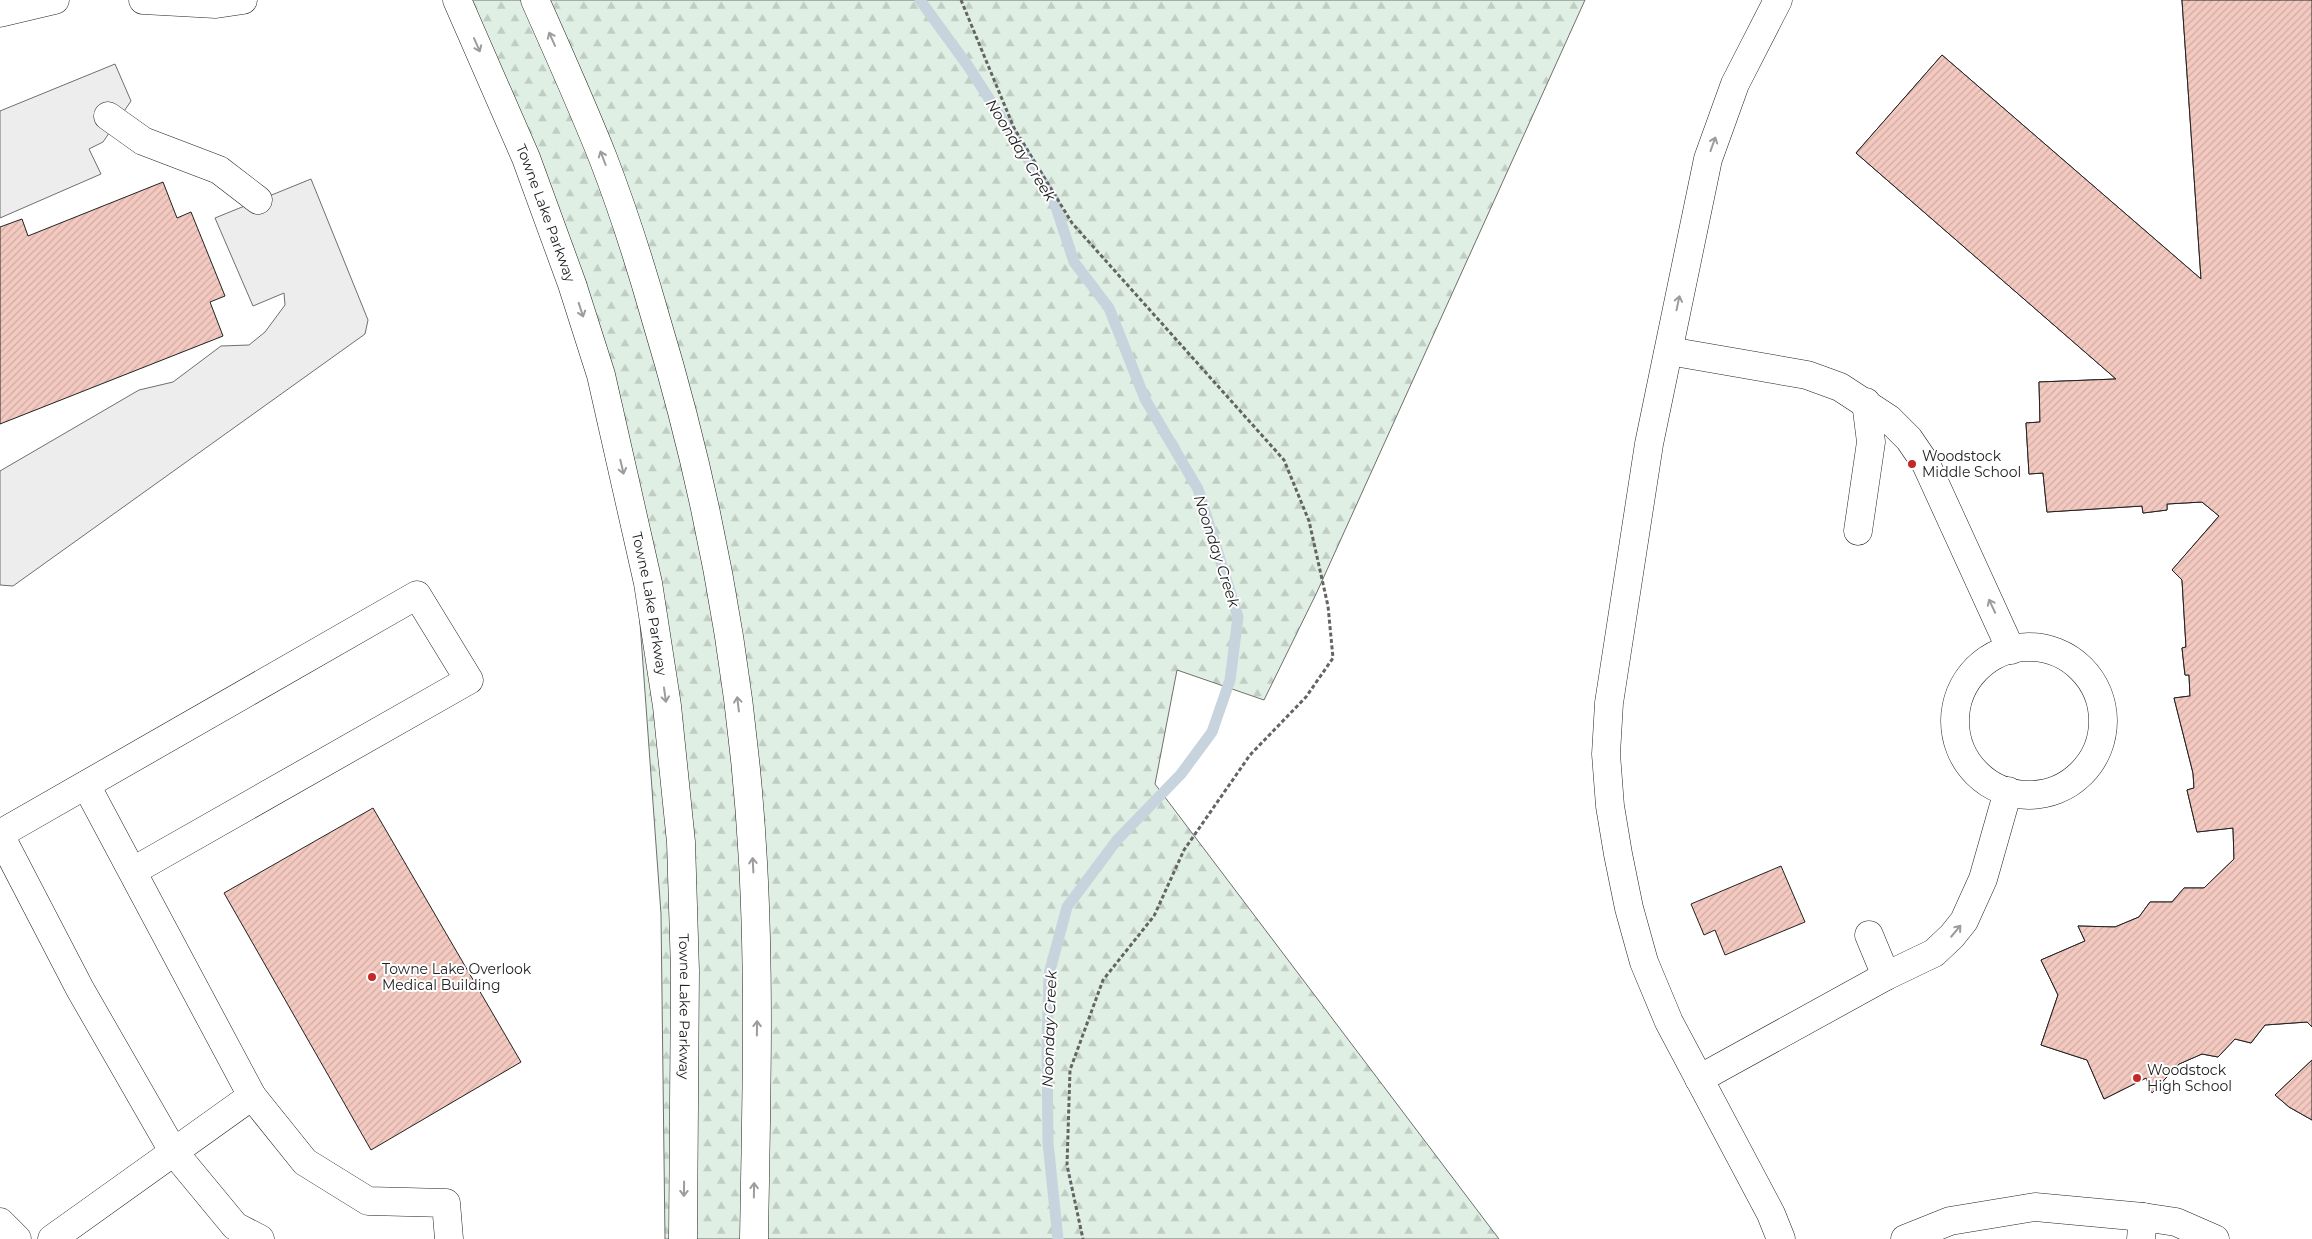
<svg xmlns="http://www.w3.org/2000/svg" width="2312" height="1239" font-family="Montserrat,sans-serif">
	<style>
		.forest { fill: url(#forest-firs); stroke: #6f6f6f }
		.parking { fill: #ededed; stroke: #6f6f6f }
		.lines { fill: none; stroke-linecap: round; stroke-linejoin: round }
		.stream { stroke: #c7d3dd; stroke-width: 11 }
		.building { fill: url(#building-hatch); stroke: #222 }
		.minor-casing { stroke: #222; stroke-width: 29 }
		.major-casing { stroke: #222; stroke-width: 29 }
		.path { stroke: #646464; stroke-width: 3; stroke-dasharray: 4 2.5; stroke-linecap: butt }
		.minor { stroke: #fff; stroke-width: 28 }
		.major { stroke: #fff; stroke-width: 28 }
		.oneway { stroke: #9c9c9c }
		.poi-dot { fill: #c62828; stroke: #fff; stroke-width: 2 }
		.labels { text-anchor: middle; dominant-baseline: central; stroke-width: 4; stroke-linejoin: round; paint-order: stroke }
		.street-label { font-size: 14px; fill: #222; stroke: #fff }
		.poi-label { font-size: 14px; fill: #222; stroke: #fff; text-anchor: start }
		.water-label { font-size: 15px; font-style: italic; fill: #222; stroke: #fff }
	</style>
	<defs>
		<pattern id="forest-firs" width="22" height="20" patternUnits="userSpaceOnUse" patternTransform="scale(1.25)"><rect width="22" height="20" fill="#e0efe3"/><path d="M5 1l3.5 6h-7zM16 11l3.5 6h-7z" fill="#c0cdc2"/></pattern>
		<pattern id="building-hatch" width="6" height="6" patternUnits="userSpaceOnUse" patternTransform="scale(1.25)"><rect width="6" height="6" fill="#f3c9c0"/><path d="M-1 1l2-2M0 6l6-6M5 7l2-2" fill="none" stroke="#d0aca5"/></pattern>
	</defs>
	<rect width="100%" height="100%" fill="#fff"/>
	<polygon class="forest" points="470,0 1585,0 1317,592 1264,700 1177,670 1155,784 1499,1239 665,1239 661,914 629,470"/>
	<g class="parking">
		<polygon points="115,64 131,101 103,142 89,149 101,174 0,218 0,111"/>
		<polygon points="311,179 368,320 365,334 13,586 0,585 0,471 139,390 173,382 221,346 249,345 265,332 285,305 284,293 253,306 215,218"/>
	</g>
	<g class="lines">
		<polyline class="stream" points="920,0 968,66 1053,198 1074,262 1109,308 1145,399 1198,489 1238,617 1230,680 1212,732 1181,774 1117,840 1067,907 1049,974 1047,1044 1048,1143 1058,1239"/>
	</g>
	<g class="building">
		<polygon points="2182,0 2312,0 2312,1027 2307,1022 2265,1025 2251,1043 2235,1039 2218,1057 2202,1054 2179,1064 2152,1093 2146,1078 2104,1099 2087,1060 2041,1045 2058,995 2041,960 2085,941 2078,926 2115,927 2139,917 2150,902 2172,902 2184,888 2204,888 2234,859 2233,828 2197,832 2187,790 2194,788 2193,773 2174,698 2190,696 2189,675 2185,675 2182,648 2186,647 2182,580 2172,570 2219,516 2202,502 2167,504 2167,510 2143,513 2142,506 2047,512 2043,473 2029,474 2026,423 2040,422 2039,382 2116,379 1856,153 1942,55 2201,279"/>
		<polygon points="2182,0 2312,0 2312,1027 2307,1022 2265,1025 2251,1043 2235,1039 2218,1057 2202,1054 2179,1064 2152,1093 2146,1078 2104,1099 2087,1060 2041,1045 2058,995 2041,960 2085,941 2078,926 2115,927 2139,917 2150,902 2172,902 2184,888 2204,888 2234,859 2233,828 2197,832 2187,790 2194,788 2193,773 2174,698 2190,696 2189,675 2185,675 2182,648 2186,647 2182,580 2172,570 2219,516 2202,502 2167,504 2167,510 2143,513 2142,506 2047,512 2043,473 2029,474 2026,423 2040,422 2039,382 2116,379 1856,153 1942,55 2201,279"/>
		<polygon points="163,182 177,218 191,212 225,296 210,302 223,336 0,424 0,227 22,219 28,236"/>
		<polygon points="373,808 521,1062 371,1150 224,893"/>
		<polygon points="1781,866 1805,922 1725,955 1715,930 1704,935 1691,904"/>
		<polygon points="2312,1060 2312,1120 2289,1107 2275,1095"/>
		<polygon points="2312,1060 2312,1120 2289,1107 2275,1095"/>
	</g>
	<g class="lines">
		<defs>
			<g id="minor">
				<polyline points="143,0 216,4 243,0"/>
				<polyline points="1778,0 1735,84 1708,159 1649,444 1609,703 1606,754 1610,806 1618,854 1629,908 1644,962 1669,1022 1771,1214 1781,1239"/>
				<polyline points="0,13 55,0"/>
				<polyline points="108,116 143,141 219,170 258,200"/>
				<polyline points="1669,351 1807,375 1840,387 1889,419 1909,439 1926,464 2011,650"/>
				<polyline points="1858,531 1871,442 1866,402"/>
				<circle cx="2029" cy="721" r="74"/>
				<polyline points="86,785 252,1096 305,1162 368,1201 446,1203 449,1239"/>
				<polyline points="0,834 417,595 469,680 133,871"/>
				<polyline points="0,835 80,989 173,1151 235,1226 260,1239"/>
				<polyline points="1869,935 1886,976"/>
				<polyline points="1699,1079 1886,976 1934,953 1952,936 1964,921 1983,879 2008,791"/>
				<polyline points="2143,1217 2176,1222 2215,1239"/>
				<polyline points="0,1222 17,1239"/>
				<polyline points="52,1239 252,1096"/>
				<polyline points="1905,1239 1950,1221 2035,1207 2143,1217 2141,1239"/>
			</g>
			<g id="major">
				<path id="s1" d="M457 0 526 158 572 284 601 375 648 583 667 706 681 842 685 971 683 1239"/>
				<path d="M535 0C558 52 582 105 603 158 623 210 640 263 655 316 709 494 743 677 753 862 760 988 756 1113 754 1239"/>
			</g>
		</defs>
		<use href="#minor" class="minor-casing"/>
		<use href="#major" class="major-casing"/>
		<polyline class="path" points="961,0 1014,128 1072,223 1284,460 1309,521 1328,606 1333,658 1306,697 1250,755 1184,850 1154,916 1103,980 1070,1070 1067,1165 1083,1239"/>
		<use href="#minor" class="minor"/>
		<use href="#major" class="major"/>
	</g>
	<defs><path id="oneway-shaft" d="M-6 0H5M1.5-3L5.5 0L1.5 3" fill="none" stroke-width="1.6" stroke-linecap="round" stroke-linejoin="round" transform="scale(1.25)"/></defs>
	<g class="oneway">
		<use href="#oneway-shaft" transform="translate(552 39) rotate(-114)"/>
		<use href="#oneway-shaft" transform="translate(477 45) rotate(66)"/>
		<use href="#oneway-shaft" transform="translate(1713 144) rotate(-70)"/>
		<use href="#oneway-shaft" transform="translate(603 158) rotate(-111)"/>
		<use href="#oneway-shaft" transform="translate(1678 303) rotate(-78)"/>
		<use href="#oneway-shaft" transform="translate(581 310) rotate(72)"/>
		<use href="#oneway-shaft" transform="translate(622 467) rotate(77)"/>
		<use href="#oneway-shaft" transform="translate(1992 606) rotate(-115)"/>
		<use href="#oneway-shaft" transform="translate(665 695) rotate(82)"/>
		<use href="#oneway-shaft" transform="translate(738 704) rotate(-97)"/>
		<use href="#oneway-shaft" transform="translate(753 865) rotate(-93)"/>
		<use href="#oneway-shaft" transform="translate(1956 931) rotate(-50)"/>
		<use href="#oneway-shaft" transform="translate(757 1028) rotate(-89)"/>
		<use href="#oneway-shaft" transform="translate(684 1189) rotate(91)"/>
		<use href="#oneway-shaft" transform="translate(754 1190) rotate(-89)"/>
	</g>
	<g class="poi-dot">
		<circle cx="1912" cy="464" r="5"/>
		<circle cx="372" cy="977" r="5"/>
		<circle cx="2137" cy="1078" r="5"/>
	</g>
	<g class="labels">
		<g class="street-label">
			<text stroke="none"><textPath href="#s1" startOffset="231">Towne Lake Parkway</textPath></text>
			<text stroke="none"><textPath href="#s1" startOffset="636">Towne Lake Parkway</textPath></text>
			<text stroke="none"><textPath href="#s1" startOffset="1041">Towne Lake Parkway</textPath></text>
		</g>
		<g class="poi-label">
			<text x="1922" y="456">Woodstock<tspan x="1922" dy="16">Middle School</tspan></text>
			<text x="382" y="969">Towne Lake Overlook<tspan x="382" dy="16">Medical Building</tspan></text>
			<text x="2147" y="1070">Woodstock<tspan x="2147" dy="16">High School</tspan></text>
		</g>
		<g class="water-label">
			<text transform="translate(1021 150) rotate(58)">Noonday Creek</text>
			<text transform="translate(1217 551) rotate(72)">Noonday Creek</text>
			<text transform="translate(1049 1029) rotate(-88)">Noonday Creek</text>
		</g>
	</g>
</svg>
